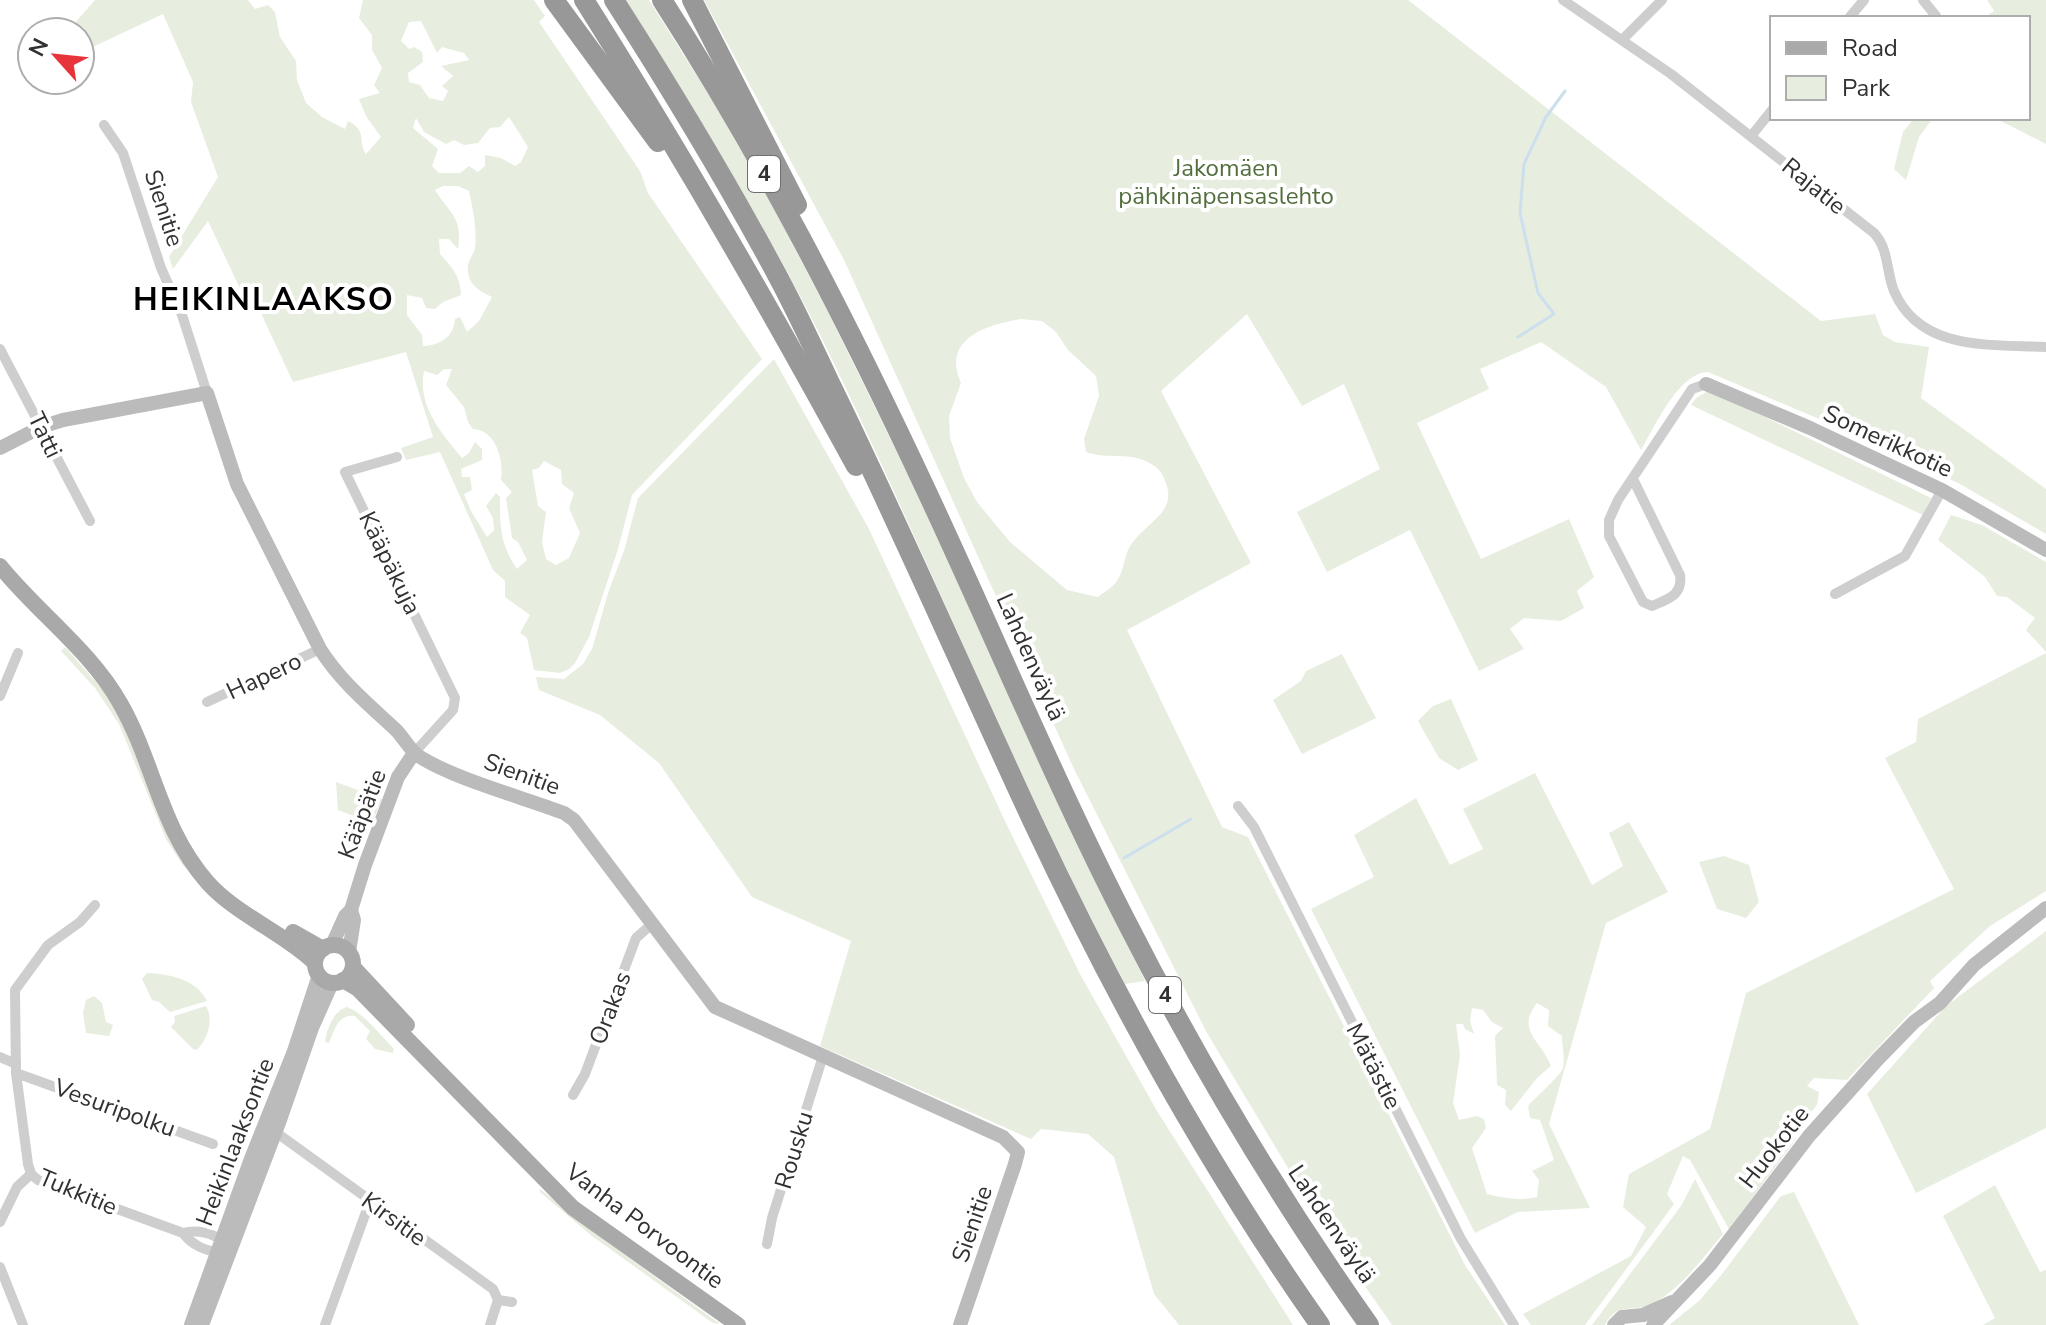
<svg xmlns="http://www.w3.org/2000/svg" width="2046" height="1325" font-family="'Nunito Sans',sans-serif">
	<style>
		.green { fill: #e7eee0; fill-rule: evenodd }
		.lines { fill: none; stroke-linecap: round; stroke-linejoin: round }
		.stream { stroke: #ccdfed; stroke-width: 3 }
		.street { stroke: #cecece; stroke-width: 10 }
		.secondary { stroke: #bbb; stroke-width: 14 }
		.primary { stroke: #a9a9a9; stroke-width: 16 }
		.highway { stroke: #989898; stroke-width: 20 }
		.labels { text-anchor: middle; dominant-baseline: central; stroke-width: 8; stroke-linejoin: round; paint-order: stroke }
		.shield { fill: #fff; stroke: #6f6f6f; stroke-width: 2 }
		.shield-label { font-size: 22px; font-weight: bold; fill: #313131 }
		.park-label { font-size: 24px; fill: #526e3d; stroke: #fff }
		.street-label { font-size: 24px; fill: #313131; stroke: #fff }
		.district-label { font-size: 32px; font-weight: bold; letter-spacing: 2px; fill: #000; stroke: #fff }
	</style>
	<rect width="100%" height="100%" fill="#fff"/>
	<g class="green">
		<path d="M95 0H248L255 9 268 5 275 12 280 37 296 61 297 80 306 103 322 117 345 129 348 121C368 131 357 140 366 154L381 137 366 116 359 99 380 93 374 85 382 68 372 50V35L359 18 363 0H534L545 16 539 22 640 171 648 193 762 359 632 495 618 549 589 637 575 663 569 669 560 673 534 670 527 638 520 633 530 615 505 597V581L493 570 440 452 406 460 401 448 433 437 406 352 293 382 253 296 245 299 208 221 173 269 169 257 218 177 191 102 193 82 163 14 80 53V32H67ZM421 21 437 53 442 47 464 53 469 60 441 66 453 76 442 86 448 91 443 101 429 98 420 85 409 82 408 73 423 62 422 52 414 47 409 49 401 41 409 22ZM509 117 528 147 521 162 515 166 501 158 485 155V166L478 172 469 166 460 173H439L432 166 438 149 413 128 416 118 424 132 446 144 454 140 464 145 478 143 490 128 500 127ZM443 186H458L469 191C473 210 477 228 475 248 474 254 469 259 468 265 466 283 478 291 492 297L479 321 467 332 460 317 455 319C454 337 440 345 423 346L422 335 407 315V295L422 298 426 308 435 309 443 302 461 295C460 276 453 268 440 254L439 239H449L458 249C463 217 450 214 435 190ZM444 369H452L446 385 464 407 468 422 473 429C496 430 504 460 501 480L512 492 506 498 512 538 518 542 527 560 517 569C500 544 500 527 500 497L496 493 486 506 493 518 494 530 487 537 471 511 464 494 472 490 470 477H462L461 469 482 460V449L475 442 469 453 462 458C441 433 417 405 424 371L437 375ZM544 461 561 470 562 484 574 493 569 508 580 533 569 558 556 565 546 559 542 542 546 512 538 506 532 470 539 468Z"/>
		<path d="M626 0H649L712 100 777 214 828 312 929 517 1039 763 1145 981 1125 984C1015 776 928 556 825 345 766 225 695 113 626 0Z"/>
		<path d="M704 0H1408L1821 321 1875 314 1883 335 1895 342 1929 347 1921 398 2046 489V534L1960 484 1838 427 1708 372C1678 373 1655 427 1641 450L1606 387 1541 342 1480 369 1489 389 1417 423 1481 559 1569 519 1594 577 1577 591 1584 608 1561 621 1524 618 1510 629 1524 649 1479 671 1410 530 1327 572 1297 512 1380 469 1344 384 1302 406 1247 314 1161 391 1251 563 1127 630 1222 827 1248 837 1465 1265 1505 1325H1392L1321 1223 1207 1033 1074 769 845 262ZM1021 319 1042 321 1056 332 1068 350 1096 376 1099 396 1084 439 1086 452C1107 460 1131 451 1151 464 1159 468 1163 474 1166 483 1177 514 1146 521 1130 546 1124 556 1124 571 1117 581 1113 587 1104 592 1098 597L1067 590 1010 542 977 502 964 478 950 438 949 416 961 383C941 338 987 325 1021 319Z"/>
		<polygon points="1987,0 2046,0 2046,144 1995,118 2028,118 2028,18 1983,18 1994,11"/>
		<polygon points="1914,118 1933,118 1919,137 1906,180 1894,169 1903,132"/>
		<polygon points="774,359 869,529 1005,821 1080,974 1157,1111 1293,1325 1179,1325 1154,1294 1114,1157 1088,1134 1041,1129 1031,1139 820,1046 851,941 752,897 659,763 600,715 539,690 536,677 564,679 583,664 592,649 609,590 624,551 638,498"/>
		<polygon points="1706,392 1722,396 1931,498 1923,515 1691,405 1696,398"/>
		<polygon points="1951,515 1982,525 2046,562 2046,652 2026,630 2035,618 2007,597 1997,596 1985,577 1938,540"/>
		<polygon points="65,647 110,698 201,885 182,864 166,839 119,724 95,688 61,651"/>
		<polygon points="2046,653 2046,891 1990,926 1930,981 1934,988 1847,1080 1814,1078 1807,1086 1819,1092 1817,1105 1793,1136 1796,1139 1729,1229 1690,1160 1683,1156 1667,1194 1674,1204 1585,1325 1531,1325 1523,1314 1631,1256 1646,1227 1623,1207 1629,1174 1710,1129 1746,993 1954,889 1885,758 1916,742 1918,719"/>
		<polygon points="1342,654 1376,718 1302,754 1273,700 1301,681 1306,671"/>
		<polygon points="1451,699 1478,760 1458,770 1439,758 1418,721 1433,706"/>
		<path d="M1535 773 1592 885 1623 866 1609 833 1629 822 1668 892 1606 923 1549 1124 1590 1208 1518 1212 1475 1233 1311 909 1374 877 1354 835 1416 798 1450 865 1483 849 1463 809ZM1537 1003 1549 1010 1548 1026 1562 1036C1562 1046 1565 1058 1563 1068 1561 1075 1535 1098 1528 1106L1530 1118 1540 1120 1554 1160 1532 1171 1539 1180 1537 1197C1519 1201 1504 1198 1487 1194L1472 1148 1486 1128 1484 1119 1477 1116 1459 1120 1453 1103 1460 1055 1456 1024H1463L1465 1029 1474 1034 1470 1021 1472 1008 1483 1010 1492 1022 1503 1028 1495 1036 1497 1085 1506 1090 1505 1105 1511 1111 1537 1078 1551 1066C1542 1041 1515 1031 1537 1003Z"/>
		<polygon points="336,782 382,799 372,823 338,810"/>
		<polygon points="1724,856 1749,865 1759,902 1746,918 1717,909 1699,862"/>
		<polygon points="2046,931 2046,1128 1916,1193 1867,1094 1946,1006"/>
		<path d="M147 973C170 974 196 979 207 1001L170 1012 159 1002 152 1000 142 979Z"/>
		<polygon points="94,996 102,1003 106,1022 113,1025 109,1036 86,1033 83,1013 86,1000"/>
		<path d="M206 1006C214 1020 208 1038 197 1050L193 1049 171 1027 175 1022 174 1016Z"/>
		<path d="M347 1007C365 1014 381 1036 394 1049L393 1053 375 1049 366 1039 370 1031 355 1016C338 1014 335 1029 329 1043L325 1042C327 1029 333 1011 347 1007Z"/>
		<path d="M1695 1179 1723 1234C1702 1259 1683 1286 1654 1303 1634 1314 1617 1300 1605 1325H1592L1681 1206Z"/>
		<polygon points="1995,1185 2040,1272 2046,1270 2046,1325 1983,1325 1995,1318 1943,1216"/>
		<polygon points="540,1189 607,1242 720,1324 713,1323 592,1236 540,1192"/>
		<polygon points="1794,1192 1859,1325 1669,1325 1700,1300 1722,1274 1781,1196"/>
	</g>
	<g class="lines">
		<g class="stream">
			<polyline points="1518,337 1554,314 1538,293 1520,213 1524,164 1546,117 1565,91"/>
			<polyline points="1124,858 1191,819"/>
		</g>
		<g class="street">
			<path d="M1563 0 1671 74 1874 233C1889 249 1886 271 1894 291 1920 352 1991 344 2046 347"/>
			<polyline points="1923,0 1936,16"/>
			<polyline points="1849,18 1864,0"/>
			<polyline points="1622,40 1662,0"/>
			<polyline points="104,125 123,153 161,268 182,315 207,393"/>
			<polyline points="1752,135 1772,110"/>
			<polyline points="0,349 90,521"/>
			<polyline points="397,457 345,472 455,698 453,710 414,753"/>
			<path d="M1633 479 1680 575C1683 595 1668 599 1652 606L1643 602 1609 536V520L1618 500 1692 389 1706 384"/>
			<polyline points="1835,594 1905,556 1942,490"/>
			<polyline points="0,696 18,653"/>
			<polyline points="207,702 320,649"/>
			<polyline points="1238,806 1254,827 1461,1239 1514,1325"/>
			<path d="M95 905 80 922 48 945 15 990 16 1073 28 1164 31 1174 38 1180 183 1233C191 1244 207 1253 221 1251"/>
			<polyline points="0,1057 16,1064"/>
			<polyline points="16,1073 213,1144"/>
			<polyline points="573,1095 585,1074 636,938 652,924"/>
			<polyline points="270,1128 493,1289 498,1300 490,1325"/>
			<polyline points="0,1222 17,1187 31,1174"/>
			<path d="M183 1233C197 1229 213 1233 224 1242"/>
			<polyline points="767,1244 772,1218 823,1056"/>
			<polyline points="0,1267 23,1325"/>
			<polyline points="498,1300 512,1302"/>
			<polyline points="325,1325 370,1201"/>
		</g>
		<g class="secondary">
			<polyline points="1706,384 1810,428 1942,490 2046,550"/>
			<path d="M0 448 41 427 63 420 207 393 237 484 320 649C341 682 368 704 396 730 404 738 410 751 420 757 457 780 522 797 564 813L574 820 715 1007 1003 1137 1018 1152 1015 1164 960 1325"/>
			<polyline points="332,945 345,916 351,910 365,865 398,777 414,753"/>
			<polyline points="349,952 354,920 351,910"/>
			<polyline points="191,1325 252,1156 294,1051 319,975"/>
			<polyline points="202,1325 280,1120 312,1028 332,983"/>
			<polyline points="1614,1325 1622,1317 1643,1315 1672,1302"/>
			<polyline points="1653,1325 1710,1265 1809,1136 1877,1060 1914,1022 1940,1003 1974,965 2046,908"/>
		</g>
		<g class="primary">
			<path d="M0 566C38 613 91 651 120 703 155 764 159 827 208 883 237 915 284 933 315 963"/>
			<polyline points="293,932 323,949"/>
			<circle cx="334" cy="964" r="19"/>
			<polyline points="353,967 407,1025"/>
			<polyline points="343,980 358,989 573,1208 738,1325"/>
		</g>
		<g class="highway">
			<polyline points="554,0 658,142"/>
			<path d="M584 0C680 152 770 308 856 466"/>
			<path d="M614 0C671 89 726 180 776 273 795 308 812 345 829 381 900 526 964 674 1032 820 1114 995 1208 1166 1320 1325"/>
			<path d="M662 0C763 157 848 323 927 492 993 633 1053 778 1124 917 1196 1059 1277 1195 1369 1325"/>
			<polyline points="692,0 797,205"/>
		</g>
	</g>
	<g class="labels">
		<g class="shield">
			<rect x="748" y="156" width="32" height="36" rx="6"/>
			<rect x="1149" y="977" width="32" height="36" rx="6"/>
		</g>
		<g class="shield-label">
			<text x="764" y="174">4</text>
			<text x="1165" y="995">4</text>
		</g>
		<g class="park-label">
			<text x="1226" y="168">Jakomäen<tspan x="1226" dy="28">pähkinäpensaslehto</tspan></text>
		</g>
		<g class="street-label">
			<text transform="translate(1814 186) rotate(39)">Rajatie</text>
			<text transform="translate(164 208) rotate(72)">Sienitie</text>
			<text transform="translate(45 435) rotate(64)">Tatti</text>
			<text transform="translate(1888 441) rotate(25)">Somerikkotie</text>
			<text transform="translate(390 563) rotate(64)">Kääpäkuja</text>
			<text transform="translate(1031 657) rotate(66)">Lahdenväylä</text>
			<text transform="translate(264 676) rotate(-25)">Hapero</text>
			<text transform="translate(522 774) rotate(20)">Sienitie</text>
			<text transform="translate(362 814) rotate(-69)">Kääpätie</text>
			<text transform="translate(610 1008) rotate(-69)">Orakas</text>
			<text transform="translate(1374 1066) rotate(63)">Mätästie</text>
			<text transform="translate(115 1108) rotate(20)">Vesuripolku</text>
			<text transform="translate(235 1142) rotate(-69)">Heikinlaaksontie</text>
			<text transform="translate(1774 1147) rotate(-52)">Huokotie</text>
			<text transform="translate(794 1150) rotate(-73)">Rousku</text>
			<text transform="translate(78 1192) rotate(23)">Tukkitie</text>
			<text transform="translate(394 1219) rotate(36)">Kirsitie</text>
			<text transform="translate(972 1224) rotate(-71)">Sienitie</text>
			<text transform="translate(1332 1224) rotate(56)">Lahdenväylä</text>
			<text transform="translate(645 1226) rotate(37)">Vanha Porvoontie</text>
		</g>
		<g class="district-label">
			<text x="264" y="299">HEIKINLAAKSO</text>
		</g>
	</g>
	<rect x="1770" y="16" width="260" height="104" fill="#ffffff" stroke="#adadad" stroke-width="2"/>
	<rect x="1786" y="42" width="40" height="12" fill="#a9a9a9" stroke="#adadad" stroke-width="2"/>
	<text x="1842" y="56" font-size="24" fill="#313131">Road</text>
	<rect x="1786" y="76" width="40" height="24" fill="#e7eee0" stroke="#adadad" stroke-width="2"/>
	<text x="1842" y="96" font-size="24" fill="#313131">Park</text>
	<g transform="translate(56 56) rotate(297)"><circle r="38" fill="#ffffff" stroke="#adadad" stroke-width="2"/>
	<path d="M0-6L14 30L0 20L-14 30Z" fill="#e7343a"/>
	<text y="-12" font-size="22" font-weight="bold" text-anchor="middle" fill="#313131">N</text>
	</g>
</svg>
